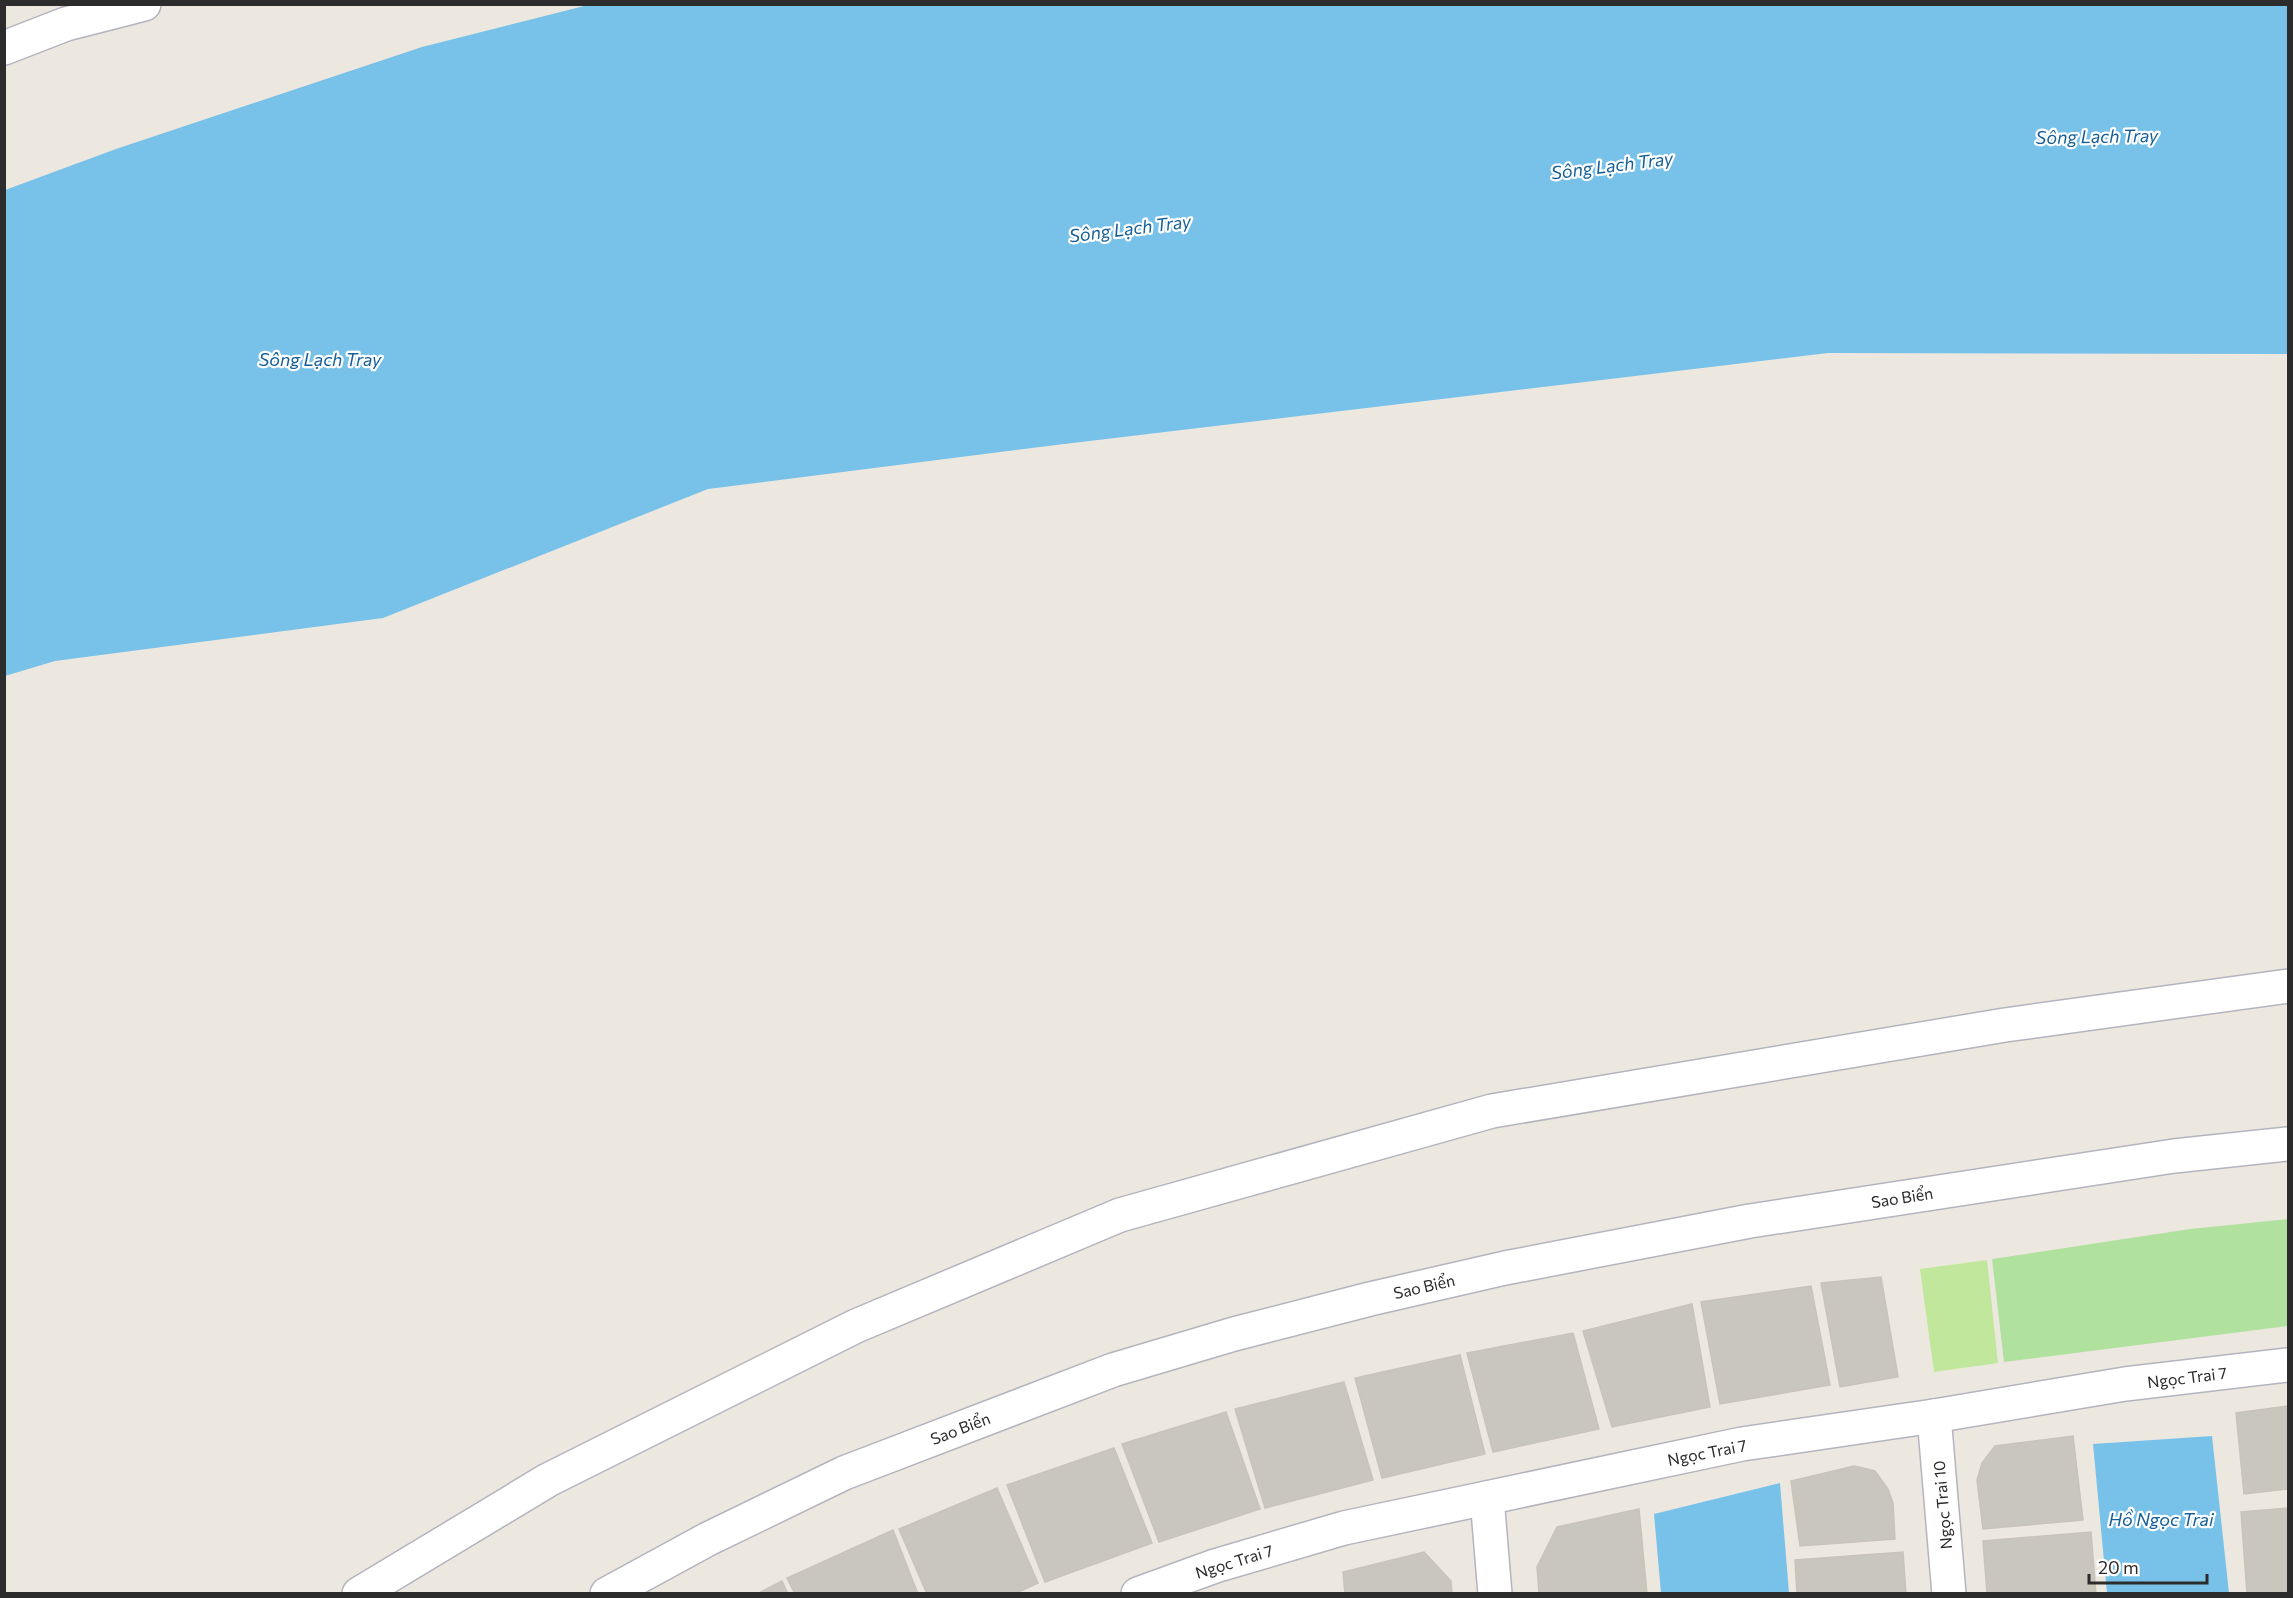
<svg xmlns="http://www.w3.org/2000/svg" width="2293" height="1598" viewBox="0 0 2293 1598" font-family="Commissioner,sans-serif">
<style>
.green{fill:#b0e19f}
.pitch{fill:#c0e79b}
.water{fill:#78c2ea}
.building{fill:#c9c6be;stroke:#c9c4b9;stroke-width:1.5}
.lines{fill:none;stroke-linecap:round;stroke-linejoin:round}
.minor-casing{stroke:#b3b4bf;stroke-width:36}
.minor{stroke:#fff;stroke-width:33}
.labels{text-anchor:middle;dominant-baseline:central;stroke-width:4.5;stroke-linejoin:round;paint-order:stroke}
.street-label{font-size:16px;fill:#2c2c2c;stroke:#fff}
.water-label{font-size:18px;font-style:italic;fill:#145f99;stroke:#fff}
</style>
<rect width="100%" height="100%" fill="#ede8df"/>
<!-- green -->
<polygon class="green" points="2288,1219 2288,1326 2004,1362 1992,1259 2190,1229"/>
<!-- pitch -->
<polygon class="pitch" points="1987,1260 1998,1363 1934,1372 1920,1269"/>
<!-- water -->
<g class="water">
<polygon points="592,4 2288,5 2288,354 1828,353 1056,445 708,489 383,618 55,661 5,676 5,190 116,149 422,47"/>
<polygon points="2212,1436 2229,1593 2107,1593 2093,1444"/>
<polygon points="1780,1483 1789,1593 1661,1593 1654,1514"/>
</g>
<!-- building -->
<g class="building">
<polygon points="1881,1277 1898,1377 1840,1387 1821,1283"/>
<polygon points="1811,1286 1830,1385 1720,1404 1701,1302"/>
<polygon points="1692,1304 1710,1407 1612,1427 1583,1331"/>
<polygon points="1573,1333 1599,1429 1493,1452 1467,1353"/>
<polygon points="1460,1355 1485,1454 1382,1478 1355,1378"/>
<polygon points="1344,1382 1373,1480 1265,1508 1235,1409"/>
<polygon points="2288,1406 2288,1489 2244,1494 2236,1413"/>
<polygon points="1226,1412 1260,1509 1159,1542 1122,1444"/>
<polygon points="2073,1436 2083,1520 1983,1529 1977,1480 1982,1463 1995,1446"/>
<polygon points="1114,1448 1152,1543 1045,1582 1007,1485"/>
<polygon points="1854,1466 1875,1471 1888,1489 1893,1503 1895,1539 1800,1546 1791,1481"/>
<polygon points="997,1488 1038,1583 1014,1594 927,1594 899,1529"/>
<polygon points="2288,1508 2288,1594 2247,1594 2241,1512"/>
<polygon points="1639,1509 1647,1594 1539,1594 1537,1567 1557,1527"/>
<polygon points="893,1530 918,1594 795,1594 787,1578"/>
<polygon points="2091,1532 2096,1594 1987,1594 1983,1541"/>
<polygon points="1424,1552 1451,1581 1452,1594 1345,1594 1343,1572"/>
<polygon points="1903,1552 1906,1594 1797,1594 1795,1560"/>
<polygon points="782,1581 788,1594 757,1594"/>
</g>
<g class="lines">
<defs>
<g id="minor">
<polyline points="4,48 66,24 144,4"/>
<polyline points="1934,1416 1949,1594"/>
<polyline points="1487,1498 1495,1594"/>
<polyline points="359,1594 548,1480 856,1326 1120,1215 1492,1111 2005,1025 2288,986"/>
<polyline points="607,1594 708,1539 844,1473 1113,1370 1234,1334 1370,1299 1505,1268 1750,1221 2174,1156 2288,1144"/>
<polyline points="1138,1594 1215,1566 1344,1528 1742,1444 1934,1416 2125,1384 2288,1365"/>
</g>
</defs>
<!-- minor casing -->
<use href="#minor" class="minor-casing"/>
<!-- minor -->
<use href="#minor" class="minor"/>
</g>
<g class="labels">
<!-- street labels -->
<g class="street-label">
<text transform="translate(1902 1197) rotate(-9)">Sao Biển</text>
<text transform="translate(1424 1286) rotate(-13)">Sao Biển</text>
<text transform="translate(2187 1377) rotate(-7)">Ngọc Trai 7</text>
<text transform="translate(960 1428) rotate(-21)">Sao Biển</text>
<text transform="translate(1707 1452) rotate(-11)">Ngọc Trai 7</text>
<text transform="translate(1942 1505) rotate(-95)">Ngọc Trai 10</text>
<text transform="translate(1234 1561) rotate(-17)">Ngọc Trai 7</text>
</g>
<!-- water labels -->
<g class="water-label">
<text transform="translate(2097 136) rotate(-1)">Sông Lạch Tray</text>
<text transform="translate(1612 165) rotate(-7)">Sông Lạch Tray</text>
<text transform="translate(1130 228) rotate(-7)">Sông Lạch Tray</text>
<text x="320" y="359">Sông Lạch Tray</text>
<text x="2161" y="1519">Hồ Ngọc Trai</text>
</g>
</g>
<!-- border -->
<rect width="2293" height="1598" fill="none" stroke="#2c2c2c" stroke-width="12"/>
<!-- scale -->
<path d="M2089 1574v9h118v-9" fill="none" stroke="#2c2c2c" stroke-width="3"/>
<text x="2098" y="1574" font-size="18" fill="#2c2c2c" stroke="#ffffff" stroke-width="4.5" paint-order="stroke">20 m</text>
</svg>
